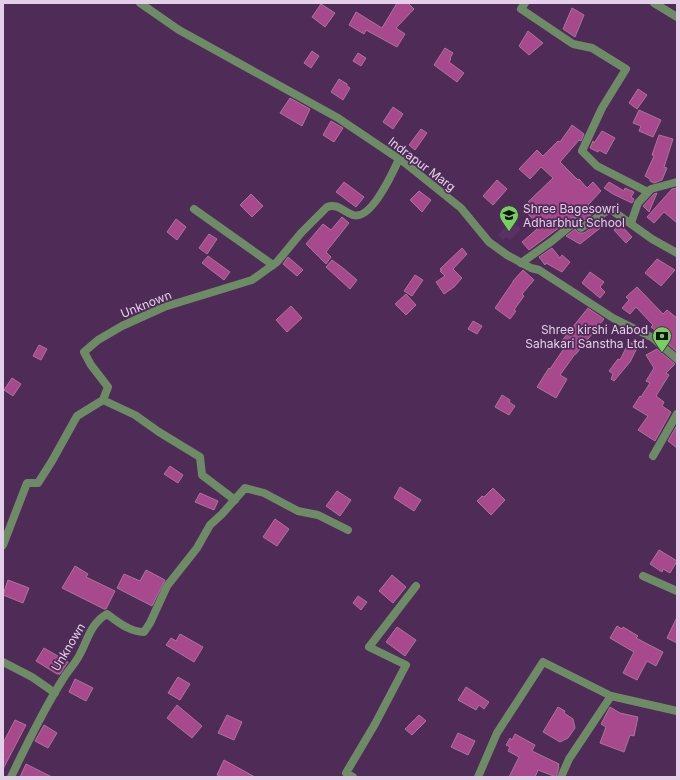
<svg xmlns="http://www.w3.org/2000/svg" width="680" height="780" viewBox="0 0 680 780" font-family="Inter,sans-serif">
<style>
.built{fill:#5a3163}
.building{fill:#a7498c;stroke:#ab7498}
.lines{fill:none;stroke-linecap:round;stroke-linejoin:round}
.minor{stroke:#6d8c66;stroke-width:8}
.tertiary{stroke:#6d8c66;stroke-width:8}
.labels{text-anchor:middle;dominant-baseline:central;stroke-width:3.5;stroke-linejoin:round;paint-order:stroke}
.street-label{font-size:12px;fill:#e4cfe9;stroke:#4f2c57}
.poi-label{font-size:12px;fill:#e4cfe9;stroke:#4f2c57;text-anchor:start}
</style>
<rect width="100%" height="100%" fill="#4f2c57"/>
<!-- built -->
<polygon class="built" points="512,221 521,229 510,240 506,237 503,240 498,235"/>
<!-- building -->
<g class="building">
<polygon points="397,3 408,3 414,9 396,28 405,34 397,47 366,30 364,34 349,25 356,12 382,28"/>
<polygon points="321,4 335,13 325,27 312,17"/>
<polygon points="572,8 584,15 575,37 563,29"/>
<polygon points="528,31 543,43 529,55 519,46"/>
<polygon points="445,48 453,53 450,58 451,59 449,62 464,73 457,82 434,65"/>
<polygon points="312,51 319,56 311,68 304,63"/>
<polygon points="358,53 366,58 361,66 353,61"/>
<polygon points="339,79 347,84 347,86 350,88 343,100 331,92"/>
<polygon points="638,89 647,95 637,109 629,103"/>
<polygon points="290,98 310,109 302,126 280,113"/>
<polygon points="393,107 403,114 393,129 383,122"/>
<polygon points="639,110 661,120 653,137 639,131 641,126 633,123"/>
<polygon points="331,121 343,128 334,142 323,135"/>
<polygon points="572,125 584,134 581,141 579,140 560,162 578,180 579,179 587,188 593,182 601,191 588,205 594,213 582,221 577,217 572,218 529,250 522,242 537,229 536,228 539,226 528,214 534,208 528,202 553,178 541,167 530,179 519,169 537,150 543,156 558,141 560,142"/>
<polygon points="421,129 427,133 415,150 409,145"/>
<polygon points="602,131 615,138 606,154 599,150 598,152 590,148 593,141 594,143"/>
<polygon points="659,135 673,139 664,167 667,168 662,180 654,183 650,181 650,179 645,176 654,156 652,155"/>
<polygon points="497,180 507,189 493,205 483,196"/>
<polygon points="344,182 364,197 356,207 336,192"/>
<polygon points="609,182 624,191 625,188 634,192 631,197 634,199 632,203 613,194 604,188"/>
<polygon points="677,188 677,223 664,212 654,223 647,217 672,189"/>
<polygon points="419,191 431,200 422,212 410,200"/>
<polygon points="657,193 649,212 643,206 654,194"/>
<polygon points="251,194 263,206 252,217 240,205"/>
<polygon points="342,217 349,223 326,252 331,257 326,264 306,244 323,224 331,230"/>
<polygon points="176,219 186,227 177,240 167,232"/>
<polygon points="601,221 604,225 580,244 566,236 575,229 579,233 584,233"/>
<polygon points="620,224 632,237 626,243 614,230"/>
<polygon points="209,234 217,239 207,254 199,248"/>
<polygon points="462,248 467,254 453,269 462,278 454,287 444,294 436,282 445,276 440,271 442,270 440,269"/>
<polygon points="552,248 560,258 562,255 570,262 562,272 546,263 545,265 539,257"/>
<polygon points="208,256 230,272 224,280 202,263"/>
<polygon points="288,257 303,270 297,276 283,264"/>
<polygon points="657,259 675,270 661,286 645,273"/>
<polygon points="332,260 343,268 357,280 350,289 326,267"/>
<polygon points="523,270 534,280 522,294 524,296 514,310 516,311 510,319 495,308 513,282 513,281"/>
<polygon points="590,272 604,282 600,287 605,292 600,298 582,283"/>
<polygon points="415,275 423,280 412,296 404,291"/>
<polygon points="637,287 663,314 667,310 677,318 677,352 666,342 669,341 651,327 653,325 636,307 630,314 622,308 629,300 626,297"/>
<polygon points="406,294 416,305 406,315 395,304"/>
<polygon points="291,306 302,318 287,332 276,320"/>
<polygon points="588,308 604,319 576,354 575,354 560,375 567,379 556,398 537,387 549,368 550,369 565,347 560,343"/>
<polygon points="473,321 482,326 477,334 468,329"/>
<polygon points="629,342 638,346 630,362 614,381 611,379 613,374 609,371 618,359 620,360"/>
<polygon points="39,345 47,349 41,360 33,356"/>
<polygon points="657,349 675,364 666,373 669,375 656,396 664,402 662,406 671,412 655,441 638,430 648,416 633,407 640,396 641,397 650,383 646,381 654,368 646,355"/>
<polygon points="12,378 21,384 13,396 4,390"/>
<polygon points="502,395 510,400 509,402 515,406 509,415 495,407"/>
<polygon points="677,425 677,448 668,441"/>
<polygon points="170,466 183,475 178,483 164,474"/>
<polygon points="400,487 421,500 414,511 394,498"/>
<polygon points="493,488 505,500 491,515 477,501 482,496 484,497"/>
<polygon points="337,491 351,500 340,516 326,506"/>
<polygon points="200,493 218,501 214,510 195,502"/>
<polygon points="275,519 289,529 277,546 263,537"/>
<polygon points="659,550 677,561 670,573 663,569 662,572 650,564"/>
<polygon points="75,566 88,574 86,577 115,591 106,609 104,609 62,588"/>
<polygon points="146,570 165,580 152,606 117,588 124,574 140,581"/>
<polygon points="392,575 406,587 393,603 379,591"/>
<polygon points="8,580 29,588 23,603 3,595"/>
<polygon points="358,596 367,602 361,610 353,603"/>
<polygon points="677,617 677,643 667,638"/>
<polygon points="617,626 622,629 623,627 638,636 636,638 663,652 656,666 647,661 637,680 623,673 634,652 610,638"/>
<polygon points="397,627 416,640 405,656 386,642"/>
<polygon points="180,634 203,647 194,662 166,645 171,638 176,641"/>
<polygon points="44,648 68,662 60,674 57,674 36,661"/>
<polygon points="178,677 190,684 180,700 168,693"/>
<polygon points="75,679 93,688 86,701 69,692"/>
<polygon points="466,687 489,702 484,709 479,705 476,710 458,700"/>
<polygon points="177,705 202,726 192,738 167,718"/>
<polygon points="558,707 565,711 564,713 573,719 575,728 568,738 560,742 543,732"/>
<polygon points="610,707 620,713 638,717 634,736 630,735 624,752 600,743 606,727 601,724"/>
<polygon points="227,715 242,722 234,740 218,733"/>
<polygon points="419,715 426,721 412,735 405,729"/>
<polygon points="15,720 26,725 3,769 3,743"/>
<polygon points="44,725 57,733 48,748 35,741"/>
<polygon points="458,733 475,741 468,755 451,747"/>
<polygon points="515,734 535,745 532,751 559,764 558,767 559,767 556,777 538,770 535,777 509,777 519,757 508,751 510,747 506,745 510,738 512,740"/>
<polygon points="224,760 255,777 222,777 217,775"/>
<polygon points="26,764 52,777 20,777"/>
</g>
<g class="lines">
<!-- minor -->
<g class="minor">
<polyline points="525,3 521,9 573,44 592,48 626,69 602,108 582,151 597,166 648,192"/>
<polyline points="654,3 677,17"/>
<polyline points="194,209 273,265"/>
<polyline points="631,223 638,203 651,189 677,182"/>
<polyline points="521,263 552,241 575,222 581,228 610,209 652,239 677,253"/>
<polyline points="103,400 135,415 159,432 200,457 202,475 235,500"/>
<polyline points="653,456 677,414"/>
<path d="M3,545L27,483H38L52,461L77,416L103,400L108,387L91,365L84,352L98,340L122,326L164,307L252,280L277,262L301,233L327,207C338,203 344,212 353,215C371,221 393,172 399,159"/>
<polyline points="643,576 677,591"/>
<polyline points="3,662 32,677 55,693"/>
<path d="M11,777C27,744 43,710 63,679C68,670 76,663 80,654C88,639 91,623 107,614C118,622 130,632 144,632L150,623L167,586L197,548L210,525L222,514L245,488L264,493L298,511L318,515L348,530"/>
<polyline points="353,777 346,773 375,724 406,665 369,647 416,586"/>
<polyline points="478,777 497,733 543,662 611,696"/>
<polyline points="561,777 569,759 611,696 677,711"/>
</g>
<!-- tertiary -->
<polyline class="tertiary" points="140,3 179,30 338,118 405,163 461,208 489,242 507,255 531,268 539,270 613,318 653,338 677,359"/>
</g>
<!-- icons -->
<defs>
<symbol id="school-pin" viewBox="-11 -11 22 30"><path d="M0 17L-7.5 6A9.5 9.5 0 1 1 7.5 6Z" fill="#73d25d" stroke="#4f2c57"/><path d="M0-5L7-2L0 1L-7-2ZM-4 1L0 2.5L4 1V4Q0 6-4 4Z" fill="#111"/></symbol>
<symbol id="bank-pin" viewBox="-11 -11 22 30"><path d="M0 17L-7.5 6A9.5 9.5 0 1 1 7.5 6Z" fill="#73d25d" stroke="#4f2c57"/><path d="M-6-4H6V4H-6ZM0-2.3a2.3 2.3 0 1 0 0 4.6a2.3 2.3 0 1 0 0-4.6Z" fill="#111"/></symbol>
</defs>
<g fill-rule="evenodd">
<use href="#school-pin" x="498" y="204" width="22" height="30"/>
<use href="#bank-pin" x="651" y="325" width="22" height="30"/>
</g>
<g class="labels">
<!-- street labels -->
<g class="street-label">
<text transform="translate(422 164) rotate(37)">Indrapur Marg</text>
<text transform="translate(146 304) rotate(-22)">Unknown</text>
<text transform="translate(68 647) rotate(-59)">Unknown</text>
</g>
<!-- poi labels -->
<g class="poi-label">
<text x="523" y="208">Shree Bagesowri<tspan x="523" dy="14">Adharbhut School</tspan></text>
<text x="648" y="329" text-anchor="end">Shree kirshi Aabod<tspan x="648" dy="14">Sahakari Sanstha Ltd.</tspan></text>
</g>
</g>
<!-- border -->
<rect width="680" height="780" fill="none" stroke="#e4cfe9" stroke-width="8"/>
</svg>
